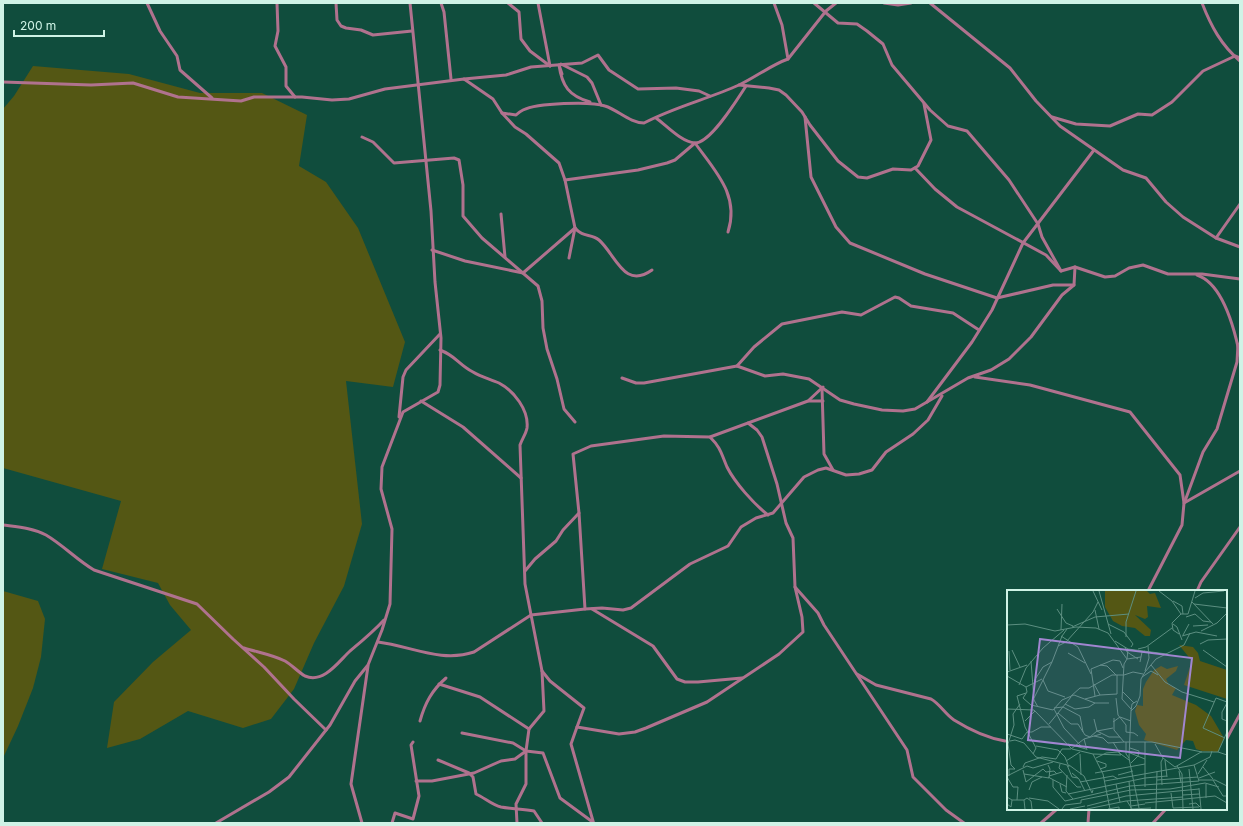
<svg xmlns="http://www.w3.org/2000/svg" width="1243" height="826" viewBox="0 0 1243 826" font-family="Inter,sans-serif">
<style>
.green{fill:#545714}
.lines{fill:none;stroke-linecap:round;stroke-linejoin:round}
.minor{stroke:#b0728e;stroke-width:3}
.inset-road{fill:none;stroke:#5c8f81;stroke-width:1}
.view{fill:#a186d1;fill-opacity:0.15;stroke:#a186d1;stroke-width:2}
.inset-edge{fill:none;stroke:#cff3e6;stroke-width:2}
</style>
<rect width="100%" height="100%" fill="#104d3d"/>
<!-- green -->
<g class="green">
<polygon points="33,66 129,74 200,93 262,93 307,115 299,166 326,182 358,228 405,342 393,387 346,381 362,524 344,586 314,643 294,689 271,719 243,728 188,711 140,739 107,748 114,702 153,662 191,630 170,605 158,583 102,569 121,501 3,468 3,109 14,96"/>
<polygon points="3,591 38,601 45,619 41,657 33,688 18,726 3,758"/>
</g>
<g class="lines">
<!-- minor -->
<g class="minor">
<polyline points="147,3 160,31 177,56 180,70 212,98"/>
<polyline points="277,3 278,31 275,46 286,67 286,86 295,97"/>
<polyline points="336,3 337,20 341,26 346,28 361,30 373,35 412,31"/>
<polyline points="441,3 444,12 451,79"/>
<polyline points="508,3 519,12 521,39 530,51 550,66"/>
<polyline points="538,3 550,66"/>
<polyline points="814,3 838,23 857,24 867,31 883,44 892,65 930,110 948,126 967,131 1009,180 1038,224 1042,237 1061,271"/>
<polyline points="884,3 898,5 911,3"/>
<polyline points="930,3 1010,68 1036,101 1060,126 1123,170 1146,178 1166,202 1183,217 1216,238 1240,247"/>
<path d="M1202,3C1211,26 1221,45 1240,61"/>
<polyline points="788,59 826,11 836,3"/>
<polyline points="561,64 587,77 592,83 601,105"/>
<path d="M562,74L559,65C562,86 569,96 590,102"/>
<polyline points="464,79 506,75 531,67 582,63 598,55 609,70 638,89 676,88 699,91 710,96"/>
<polyline points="3,82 91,85 133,83 178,97 241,101 254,97 302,97 332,100 349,99 385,89 464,79 493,99 502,113 515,127 526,134 559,163 565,180 575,228 569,258"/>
<polyline points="739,85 769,88 779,90 786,95 802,112 810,125 838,161 858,177 867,178 893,169 911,170 918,166 931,140 924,104"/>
<path d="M502,113L516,115C518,113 521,111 523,110C537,103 591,101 605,106C618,110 630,123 644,123C674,107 708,99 739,85C756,77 771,65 788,59L782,25L774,3"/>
<polyline points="805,117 811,177 836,227 850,243 925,274 997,298 1053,285 1074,285"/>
<polyline points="1052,117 1076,124 1110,126 1138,114 1152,115 1172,102 1203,71 1235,56 1240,58"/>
<path d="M656,118C666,125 681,142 695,143C711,143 738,98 746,86"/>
<polyline points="362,137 373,142 394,163 454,158 459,160 463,185 463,216 482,238 538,286 542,301 543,328 547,349 557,379 564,409 575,422"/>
<polyline points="915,168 935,189 957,207 1046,255 1061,271 1075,267"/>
<path d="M565,180L638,170L667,163L675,160L695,143C715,171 740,195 728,232"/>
<polyline points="501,214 505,257"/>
<path d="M575,228C583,238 591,233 599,240C616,255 624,290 652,270"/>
<polyline points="1216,238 1240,204"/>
<polyline points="432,250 465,261 523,273 575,228"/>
<path d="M1197,275C1224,284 1235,331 1240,356"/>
<path d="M440,350C456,356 458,364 473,372C481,377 490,379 499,383C514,391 529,410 527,428C526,434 522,439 520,445L525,584L542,671L544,711L529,729L526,751L543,753L560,798L594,823"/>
<polyline points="737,366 754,347 782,324 842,312 861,315 895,297 899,298 911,306 953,313 979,330"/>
<polyline points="975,377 1030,385 1130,412 1180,475 1184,503 1182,525 1148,591"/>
<polyline points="622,378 636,383 644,383 737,366 765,376 783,374 809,379 840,400 854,404 882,410 903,411 915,409 968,378 991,370 1009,359 1031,337 1062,295 1074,285 1075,267 1105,277 1115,276 1129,268 1143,265 1168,274 1202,274 1240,279"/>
<polyline points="822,389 824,454 833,470"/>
<polyline points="421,401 463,427 521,478"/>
<polyline points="809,401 823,401"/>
<polyline points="927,402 972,342 992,310 1023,243 1094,150"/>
<polyline points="399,417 403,377 406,370 440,334"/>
<path d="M710,437C721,448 721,453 727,467C735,483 754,504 768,515"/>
<polyline points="1185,501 1203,452 1217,429 1237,362 1238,344"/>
<polyline points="1184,503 1240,471"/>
<path d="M3,525C18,527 33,528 46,535C63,545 77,560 94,570L197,604L233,639L264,667L294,699L326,730"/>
<polyline points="525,571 535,559 556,541 563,530 579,513"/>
<polyline points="795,587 818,613 824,625 907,750 913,777 946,810 964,823"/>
<polyline points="1197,591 1201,582 1240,527"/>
<polyline points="585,609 579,513 573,454 591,446 664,436 710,437 808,401 823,387"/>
<polyline points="592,609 653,646 677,679 685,682 698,682 742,678"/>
<path d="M378,642C411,646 441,663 474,652L531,615L585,609L602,608L623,610L631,608L690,564L728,546L741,527L756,518L773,513L804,477L818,470L826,468L846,475L859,474L872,470L886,452L913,434L928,420L942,396"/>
<path d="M244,648C257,652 273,655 285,661C292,665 298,672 305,676C324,684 339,661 350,651C362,641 373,632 384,620"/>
<polyline points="542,671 550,681 584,708 577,727 619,734 635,732 646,728 707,702 779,654 803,632 802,617 795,587 793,538 786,523 777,484 762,437 757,430 748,423"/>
<path d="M857,674L876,685L931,699C940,704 945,714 954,720C970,730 987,738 1005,741"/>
<polyline points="439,684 480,697 529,729"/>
<path d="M420,721C425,703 432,690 446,678"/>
<polyline points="577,727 571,744 593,821"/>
<polyline points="462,733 513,743 526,751"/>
<polyline points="1226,740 1240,714"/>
<path d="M438,760L469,773L473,777L476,794C485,798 492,805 501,807C512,809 523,809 534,811L542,823"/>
<polyline points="416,781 432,781 474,773 501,761 515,759 526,751 526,784 516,804 517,823"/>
<polyline points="216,823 269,792 289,777 330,725 355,681 368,665 382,630 390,604 392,529 381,489 382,467 403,412 438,392 440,385 441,338 435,282 431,211 410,3"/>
<polyline points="362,823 351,784 368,666"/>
<polyline points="392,823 395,813 413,819 419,796 411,745 413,742"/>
<polyline points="1041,823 1057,809"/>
<polyline points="1088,823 1089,809"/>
<polyline points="1153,823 1166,809"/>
</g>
</g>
<!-- overview -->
<g transform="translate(1007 590)">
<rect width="220" height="220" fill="#104d3d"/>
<path d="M98,1H140L143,4L148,3L154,18L140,16L141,27L138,29L128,25L144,40L143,46H138L128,38L115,36L106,31L98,17ZM172,55L186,57L191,63L193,71L220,80V109L177,95L185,71ZM154,76L160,79L171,76L169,81L159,89L162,95L169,98L165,105L189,115L204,126L217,148L211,162L195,161L189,159L186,151L179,150L170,160L137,150L139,144L132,135L128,121L130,115L136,116V99L139,92L147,80Z" fill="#545714"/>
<path class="inset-road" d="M86,1L95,20M92,1L104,44M152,1L165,11L174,24H181L188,1M188,8L196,3L217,1M166,11L175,16L176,24M185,12L206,34M187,14L220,18M50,19L59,33L66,36M88,20L92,39M179,27L188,24L196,31L204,32M101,34L117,42L126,54L124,57M166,34L170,37L175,50M0,35L18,34L48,41L69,37L89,38L101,43L120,69L117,74L115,109L124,119M186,36L201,35M65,37L88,27L122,24M54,40L55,14M194,41L210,33L220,23M172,44L166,40L165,33L174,24M176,45L182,34M54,46L71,57L84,84M175,46L189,42L210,46M119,47V32L129,1M108,51L121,59L160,64M193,54L201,50L220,49M51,56L59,52L86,22L91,12M118,57L120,62L131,69M121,59L120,69L134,67M131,59L139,57L165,38M5,60L13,77M196,60L220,77M2,61L3,80M61,63L78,73M24,71L27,110L31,117M133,72L135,62L138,61M93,75L100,76L109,85M144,75L158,92L175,102L207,112M138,81L142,68L141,56M0,82L20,75M0,86L19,97M135,87L144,81L151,85M35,89L19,97L20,102L16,108L24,115L46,120L55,110L67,105L88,113H102M36,90L41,101L58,107M27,91L36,77L45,72M87,94L93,105M12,95L19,78L36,58L57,40M116,102L127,113M19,103L10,106L18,137L29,158L26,164M64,106L73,98H82L105,85H117L126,82L136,84M88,106L84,79L106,70L113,71L116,78M27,108L45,72L55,46L60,39M109,108L111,125L119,135V142L127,143L131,146M78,109L93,105L110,104V85M130,111L125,114L124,121L122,168L132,218M220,113L215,122V129L220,131M58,114L68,119L82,117L88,113M47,118L56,117L73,126L76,142M0,119L27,120L65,159L86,164L96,184L103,219M47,119L57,138L74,156M124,121L129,116L133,106L134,89L138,82L149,69L177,55L183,43M51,123L64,134M107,128V140L117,152H145L195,162M87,129L90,141L106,138M18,131L28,121M106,132L113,127L124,131M42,134L64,107M64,134H71L78,145L83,147M220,142L211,162L220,165M0,144L15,149L20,142H25L34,137H44M87,146L96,148L101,153L117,152M83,147L90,141L102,147H113M218,148L196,138L209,108L220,112M3,151L8,150L17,153L29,167L60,175L65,187L71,188M119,152V164L122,168M61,154L79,159M148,154L156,168L168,177L194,162H211M29,156L51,160L58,167L62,177M123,158L132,161L131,166L124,173M80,160L77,149L94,144M123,163L138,169M73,164L74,185M86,164L114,165L106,152M89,168L99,163L111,162L122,170M158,170L160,187M59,171L73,162M90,171L99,174V177L93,179M53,174L52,178L70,197H74M62,175L77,186L85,203L86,200M187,175L192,191M170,176L175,184L176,219M16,177L18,173L35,167L49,169L55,159H64L77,149M196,177L206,189M8,179L4,175L1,154L7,135L6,124L13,114M182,179L186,219M16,180L19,192L36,179L39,182L47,181L50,184M172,181L174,193M65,183L72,189L78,201M88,183L138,174M17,184L42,188L43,179L41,175M191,184L200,170M60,185L59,201L66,209M111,185L126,181M0,186L20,176L26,178L46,172M2,186V179H8M42,186L55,182M0,187L6,197H11L10,210M41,187L60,197M192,188L208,182M46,190V197L58,211L123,196L192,191M150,190L191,187M192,190H208L220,196M206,190L216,206H220M98,191L187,175L203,167L205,161M122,191L124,219M73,192L106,186L111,189M53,194L55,202L59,203M109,194L113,212M155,195L154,172L156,168M138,197V152M192,198L194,219M22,200L25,192L35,187M164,203L166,218M61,204L138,188L160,186M176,205L192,204M0,207L5,210H17M22,208L41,211L52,219M199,208V194M120,211L125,219L144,218M138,213L208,206L220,213M0,214L4,217L5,210M182,214L189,213L193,217M80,216L119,206L192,199M124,216L138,214M166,218L192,217M18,219L17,210L20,208L24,211L25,219M55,219L58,215L74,213V210L124,200L163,199L198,193L212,197M63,219L78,216M80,219L119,211L176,207M101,219L112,217V219M149,219L150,181"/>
<path class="view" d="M33,49L185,68L173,168L21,150Z"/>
<rect width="220" height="220" class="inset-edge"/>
</g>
<!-- border -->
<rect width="1243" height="826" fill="none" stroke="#cff3e6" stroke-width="8"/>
<!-- scale -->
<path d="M14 30v6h90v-6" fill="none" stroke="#cff3e6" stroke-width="2"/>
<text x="20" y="30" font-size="12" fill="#cff3e6" stroke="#104d3d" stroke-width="3" paint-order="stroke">200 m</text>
</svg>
